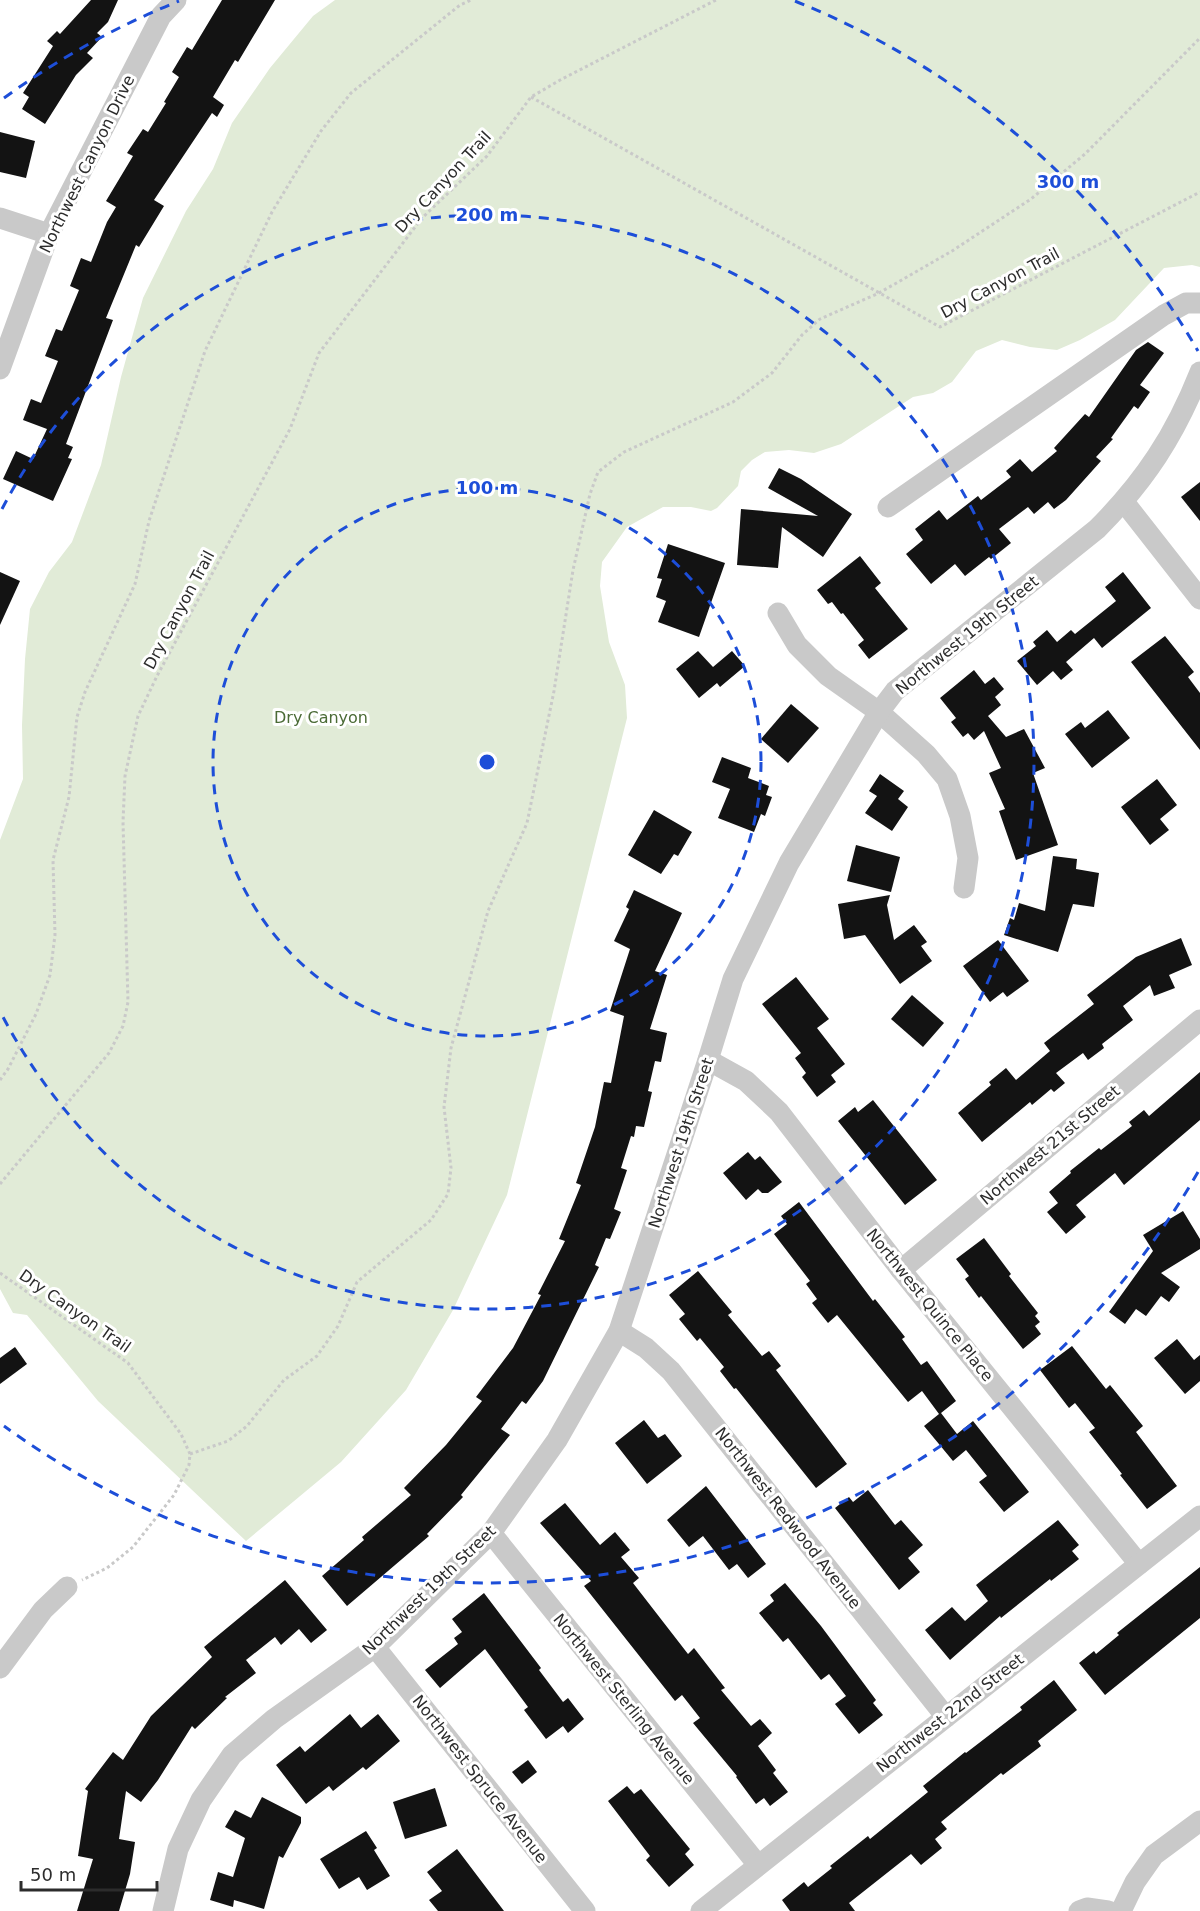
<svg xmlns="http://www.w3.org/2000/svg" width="1200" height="1911" viewBox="0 0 1200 1911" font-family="'DejaVu Sans',sans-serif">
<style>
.green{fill:#e1ebd7}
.building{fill:#131313}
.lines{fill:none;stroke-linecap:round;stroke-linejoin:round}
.path{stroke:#c9c9c9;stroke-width:3;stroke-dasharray:3 3;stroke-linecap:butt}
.minor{stroke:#c9c9c9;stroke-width:21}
.ring{fill:none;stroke:#1d4ed8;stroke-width:3;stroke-dasharray:10 8}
.labels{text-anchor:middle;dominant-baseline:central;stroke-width:6;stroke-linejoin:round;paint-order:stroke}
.street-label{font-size:16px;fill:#2c2c2c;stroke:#fff}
.park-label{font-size:16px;fill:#4b6b36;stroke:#fff}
.centre{fill:#1d4ed8;stroke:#fff;stroke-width:3}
.ring-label{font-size:18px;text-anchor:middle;font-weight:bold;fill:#1d4ed8;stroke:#fff;stroke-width:6;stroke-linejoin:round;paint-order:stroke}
</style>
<rect width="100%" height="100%" fill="#fff"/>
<!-- green -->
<polygon class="green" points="335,0 1200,0 1200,267 1192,265 1164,268 1115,320 1080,340 1057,350 1030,347 1002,340 976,351 952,382 933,393 913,397 841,444 814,453 789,450 765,452 752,460 741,471 738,486 717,508 711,511 691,507 663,507 627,527 602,562 600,586 609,642 625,685 627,718 507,1195 453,1310 406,1390 341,1462 246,1541 98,1401 27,1315 13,1313 0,1289 0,840 23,779 22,725 25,659 30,609 49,572 72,542 101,465 121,377 143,298 186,211 213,169 232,123 270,68 313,16"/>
<!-- building -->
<g class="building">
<polygon points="91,0 118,0 108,22 97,33 102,37 87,53 93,58 76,75 45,124 22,109 29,97 23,93 53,46 47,41 57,31 60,34"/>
<polygon points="222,0 275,0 238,62 235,60 213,97 224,105 217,117 212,113 154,200 164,206 139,247 136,245 106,318 113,320 66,444 73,447 68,458 72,459 53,501 3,479 16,451 33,459 47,429 23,420 31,399 41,403 58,361 45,356 56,329 62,331 79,290 70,286 81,258 91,262 107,222 116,207 106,201 133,156 127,153 143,129 148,132 166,103 164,102 179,77 172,72 187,47 192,50"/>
<polygon points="0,132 35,141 26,178 0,172"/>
<polygon points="1148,342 1164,353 1140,385 1150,392 1138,409 1134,406 1111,438 1113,439 1096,457 1101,461 1066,500 1054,509 1048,502 1034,514 1028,507 999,529 1011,543 991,559 989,557 965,576 955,564 931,584 906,554 923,540 915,529 939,510 947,520 978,496 981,500 1011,477 1006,471 1020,459 1032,472 1057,451 1054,448 1085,414 1089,417 1136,350"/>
<polygon points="779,468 801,479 852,514 823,557 782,527 778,568 737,565 741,509 818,516 768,488"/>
<polygon points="1200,482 1200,521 1181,497"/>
<polygon points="668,544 725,563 699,637 658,622 666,601 656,597 662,579 657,578"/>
<polygon points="860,556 881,583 875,588 908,629 869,659 858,645 864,640 843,613 841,614 832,602 828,604 817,590"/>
<polygon points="0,572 20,581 0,625"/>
<polygon points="1123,572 1151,608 1102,648 1094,638 1066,662 1073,670 1061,680 1053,671 1037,685 1017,661 1036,646 1033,642 1047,630 1057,642 1071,630 1075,634 1116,601 1105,587"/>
<polygon points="1165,636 1194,672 1188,677 1200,693 1200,750 1131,662"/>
<polygon points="698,651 713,667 732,651 745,666 720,687 717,683 699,698 676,669"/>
<polygon points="974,670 985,684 994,677 1004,689 995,697 1001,705 988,716 1006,737 1024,729 1045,768 1033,773 1058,845 1016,860 999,811 1005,809 989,773 1001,768 984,731 974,740 968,733 963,737 951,722 956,718 940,698"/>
<polygon points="791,704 819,728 788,763 761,739"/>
<polygon points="1108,710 1130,738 1092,768 1065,734 1081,722 1085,728"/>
<polygon points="722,757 751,768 748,778 769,786 766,795 772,797 765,816 761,814 754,832 718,818 730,789 712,782"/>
<polygon points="880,774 904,791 898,799 908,807 892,831 865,813 877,796 869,791"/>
<polygon points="1157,779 1177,805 1160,819 1169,830 1150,845 1121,807"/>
<polygon points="654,810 692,832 678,856 674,854 661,874 628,855"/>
<polygon points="856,845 900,857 891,892 847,881"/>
<polygon points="1053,856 1077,859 1076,869 1099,873 1094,907 1073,904 1058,952 1004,935 1010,918 1014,920 1019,903 1045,911"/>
<polygon points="634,890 682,913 655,971 667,975 650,1029 667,1033 661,1062 655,1061 648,1091 652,1092 644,1127 636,1126 634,1137 631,1136 621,1168 627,1170 614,1209 621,1212 610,1239 606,1238 595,1265 599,1267 543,1381 526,1404 522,1401 501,1429 510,1435 461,1495 463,1497 427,1534 429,1536 347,1606 322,1576 364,1540 362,1537 411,1495 404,1488 446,1445 482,1401 476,1397 513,1348 541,1295 538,1294 565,1241 559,1239 581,1185 576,1183 595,1127 604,1082 611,1083 624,1016 610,1011 630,949 614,941 629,909 626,907"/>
<polygon points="890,895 887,905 894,940 914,925 927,942 921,946 932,961 900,984 865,935 844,939 838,904"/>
<polygon points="1181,938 1192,965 1169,975 1175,988 1154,996 1150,985 1123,1006 1133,1020 1102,1044 1104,1048 1088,1060 1083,1053 1056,1073 1065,1083 1054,1092 1051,1089 1032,1105 1030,1102 982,1142 958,1113 991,1085 989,1082 1006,1068 1016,1080 1050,1051 1044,1043 1094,1004 1087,995 1136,957"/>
<polygon points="998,940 1029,981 1007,997 1003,992 990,1002 963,966"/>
<polygon points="796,977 829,1019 817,1028 845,1064 831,1075 836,1082 817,1097 802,1077 806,1073 795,1058 801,1053 762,1004"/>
<polygon points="912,995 944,1023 923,1047 891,1019"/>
<polygon points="1200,1072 1200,1120 1124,1185 1115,1173 1076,1205 1086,1217 1066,1234 1047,1212 1058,1203 1049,1192 1071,1173 1070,1171 1099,1148 1101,1150 1132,1126 1129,1122 1144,1110 1149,1116"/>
<polygon points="873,1100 937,1180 905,1205 838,1121 855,1107 858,1112"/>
<polygon points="748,1152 755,1160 760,1156 782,1182 768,1193 762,1193 758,1189 746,1200 723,1173"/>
<polygon points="799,1202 873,1301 875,1299 905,1337 902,1339 921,1365 927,1361 956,1401 941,1413 957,1434 973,1421 1029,1492 1004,1512 979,1482 987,1476 966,1450 953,1461 924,1426 939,1414 922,1391 908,1402 837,1315 828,1323 812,1303 817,1299 806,1284 810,1281 774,1234 787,1224 781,1216"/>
<polygon points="1183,1211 1200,1239 1200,1249 1161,1273 1180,1287 1169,1302 1161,1296 1146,1316 1136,1309 1125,1324 1109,1312 1153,1251 1143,1235"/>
<polygon points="984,1238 1011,1274 1009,1276 1038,1313 1035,1316 1040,1322 1035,1326 1041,1334 1023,1349 981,1296 979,1298 965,1279 969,1276 956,1259"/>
<polygon points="698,1271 732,1312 728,1315 762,1356 769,1351 781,1366 776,1370 847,1464 816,1488 736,1388 734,1389 720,1371 724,1367 700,1338 697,1341 679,1319 685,1314 669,1295"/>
<polygon points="1177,1339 1194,1360 1200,1355 1200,1381 1185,1394 1154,1358"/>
<polygon points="1072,1346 1106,1389 1110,1385 1143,1426 1136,1432 1177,1486 1147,1509 1120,1475 1122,1474 1089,1432 1095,1428 1075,1403 1069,1408 1040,1370"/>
<polygon points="15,1347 27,1364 0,1384 0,1358"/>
<polygon points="644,1420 658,1438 665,1434 682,1456 647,1484 615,1443"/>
<polygon points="706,1486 766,1564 748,1578 737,1564 729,1570 703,1536 689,1547 667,1520"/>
<polygon points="868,1490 895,1525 901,1520 923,1545 908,1558 920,1572 899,1590 835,1508 849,1497 853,1502"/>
<polygon points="565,1503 600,1545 615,1532 630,1550 621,1557 639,1578 633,1583 688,1654 694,1648 725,1688 721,1690 751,1726 760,1719 772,1733 758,1746 776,1770 773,1773 788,1792 770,1806 764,1798 756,1804 736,1777 737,1776 693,1723 700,1718 682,1695 675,1701 584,1586 591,1581 540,1523"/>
<polygon points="1058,1520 1079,1545 1072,1551 1079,1559 1051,1581 1050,1579 1001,1618 1000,1616 950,1660 925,1630 952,1607 965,1621 988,1601 976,1585"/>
<polygon points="1200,1567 1200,1618 1105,1695 1079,1663 1094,1651 1096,1654 1119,1635 1117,1633"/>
<polygon points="285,1580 327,1630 311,1643 299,1629 281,1645 275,1637 246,1660 256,1673 225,1697 227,1698 195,1729 192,1726 158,1780 141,1802 126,1791 119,1839 135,1842 130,1874 119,1911 77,1911 93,1859 78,1856 88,1791 85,1789 113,1752 123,1760 151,1716 212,1657 204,1647"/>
<polygon points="785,1583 821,1626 876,1700 873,1703 883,1715 859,1734 835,1704 846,1696 829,1674 821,1680 788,1638 783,1642 759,1613 774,1601 770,1595"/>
<polygon points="484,1593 541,1668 539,1670 563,1702 568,1698 584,1719 568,1733 563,1726 546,1739 524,1710 528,1707 485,1649 440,1688 425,1670 458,1644 454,1638 462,1632 452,1619"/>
<polygon points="1054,1680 1077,1710 1038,1741 1041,1746 1003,1775 1001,1773 941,1822 947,1829 935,1839 942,1848 921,1865 911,1854 849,1903 855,1911 790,1911 782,1900 804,1882 808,1887 832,1868 830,1866 868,1836 870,1839 928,1792 923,1786 965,1752 966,1753 1022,1710 1020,1707"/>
<polygon points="350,1714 361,1728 378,1714 400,1741 366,1770 363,1767 333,1791 329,1786 306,1804 276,1765 300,1746 305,1752"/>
<polygon points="528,1760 537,1772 522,1784 512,1772"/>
<polygon points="627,1786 634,1794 641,1789 690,1849 685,1854 694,1865 669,1887 646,1860 650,1856 608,1801"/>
<polygon points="435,1788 447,1826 405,1839 393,1802"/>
<polygon points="262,1797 301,1817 301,1823 283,1858 279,1856 264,1909 234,1900 233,1907 210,1900 218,1872 233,1877 245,1838 225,1827 235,1810 251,1818"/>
<polygon points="366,1831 377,1848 374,1850 390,1876 367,1890 359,1877 339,1889 320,1859"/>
<polygon points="457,1849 485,1886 504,1911 438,1911 429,1900 442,1891 427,1872"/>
</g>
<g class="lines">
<!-- path -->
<g class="path">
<polyline points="531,97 940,327 1200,192"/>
<polyline points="0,1080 8,1069 36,1014 50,975 55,935 53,860 69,797 77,717 85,692 135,584 149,521 205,351 272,212 321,131 351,93 460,5 471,0"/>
<polyline points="0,1184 109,1053 123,1026 128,1002 123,822 125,776 138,716 157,676 290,429 319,353 422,218 487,156 531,97 562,79 716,0"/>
<polyline points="0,1273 128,1363 181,1434 190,1454 189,1465 174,1495 133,1547 107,1568 82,1580"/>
<polyline points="190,1454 228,1441 247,1426 284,1380 317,1356 338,1326 357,1282 431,1220 448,1194 451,1168 444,1107 451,1048 488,911 527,823 554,691 573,570 590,494 598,472 624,452 733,402 772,373 802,335 820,319 879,293 952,251 1031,199 1085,154 1200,38"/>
</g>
<!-- minor -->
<g class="minor">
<polyline points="0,218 49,234"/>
<polyline points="0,369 49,234 161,16 176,0"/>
<polyline points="1124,502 1200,599"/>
<polyline points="888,507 1164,315 1186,303 1200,303"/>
<polyline points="778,613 797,645 828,676 879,712 926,754 947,779 960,816 968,858 964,888"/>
<polyline points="708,1060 746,1081 779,1112 901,1270 1139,1564"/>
<polyline points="901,1270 1200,1020"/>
<polyline points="619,1331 646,1348 671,1371 946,1717"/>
<polyline points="491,1533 758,1865"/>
<polyline points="375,1647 585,1911"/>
<polyline points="0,1668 43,1610 67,1587"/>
<path d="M163,1911L178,1849L201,1800L232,1755L274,1719L375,1647L491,1533L557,1440L619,1331L708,1060L733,979L789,863L879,712L895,691L1097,529C1145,481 1175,435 1200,372"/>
<polyline points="701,1911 1200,1516"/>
<polyline points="1079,1911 1087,1908 1108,1911"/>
<polyline points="1121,1911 1135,1882 1154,1855 1200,1821"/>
</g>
</g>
<!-- distance rings -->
<g class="ring">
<circle cx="487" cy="762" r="274"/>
<path d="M2 509A547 547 0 1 1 2 1015"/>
<path d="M1198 1172A821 821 0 0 1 4 1426M4 98A821 821 0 0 1 179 1M795 1A821 821 0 0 1 1198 351"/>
</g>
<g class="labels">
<!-- street labels -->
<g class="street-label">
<text transform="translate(87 164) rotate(-64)">Northwest Canyon Drive</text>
<text transform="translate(443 182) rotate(-47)">Dry Canyon Trail</text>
<text transform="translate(1000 283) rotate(-28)">Dry Canyon Trail</text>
<text transform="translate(179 610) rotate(-62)">Dry Canyon Trail</text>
<text transform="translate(967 635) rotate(-39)">Northwest 19th Street</text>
<text transform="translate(681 1143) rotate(-72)">Northwest 19th Street</text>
<text transform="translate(1050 1145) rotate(-40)">Northwest 21st Street</text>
<text transform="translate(930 1305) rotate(51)">Northwest Quince Place</text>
<text transform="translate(75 1311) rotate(35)">Dry Canyon Trail</text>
<text transform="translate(788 1518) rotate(52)">Northwest Redwood Avenue</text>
<text transform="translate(429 1590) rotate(-44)">Northwest 19th Street</text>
<text transform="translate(624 1699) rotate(51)">Northwest Sterling Avenue</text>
<text transform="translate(950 1713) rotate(-38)">Northwest 22nd Street</text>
<text transform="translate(480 1779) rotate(52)">Northwest Spruce Avenue</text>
</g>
<!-- park labels -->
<g class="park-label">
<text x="321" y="717">Dry Canyon</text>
</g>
</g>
<circle cx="487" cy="762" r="9" class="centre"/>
<g class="ring-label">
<text x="1068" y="188">300 m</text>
<text x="487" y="221">200 m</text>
<text x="487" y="494">100 m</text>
</g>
<!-- scale -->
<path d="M21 1881v9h136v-9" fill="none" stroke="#2c2c2c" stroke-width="3"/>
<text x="30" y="1881" font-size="18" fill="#2c2c2c" stroke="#ffffff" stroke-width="4.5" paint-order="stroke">50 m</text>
</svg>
